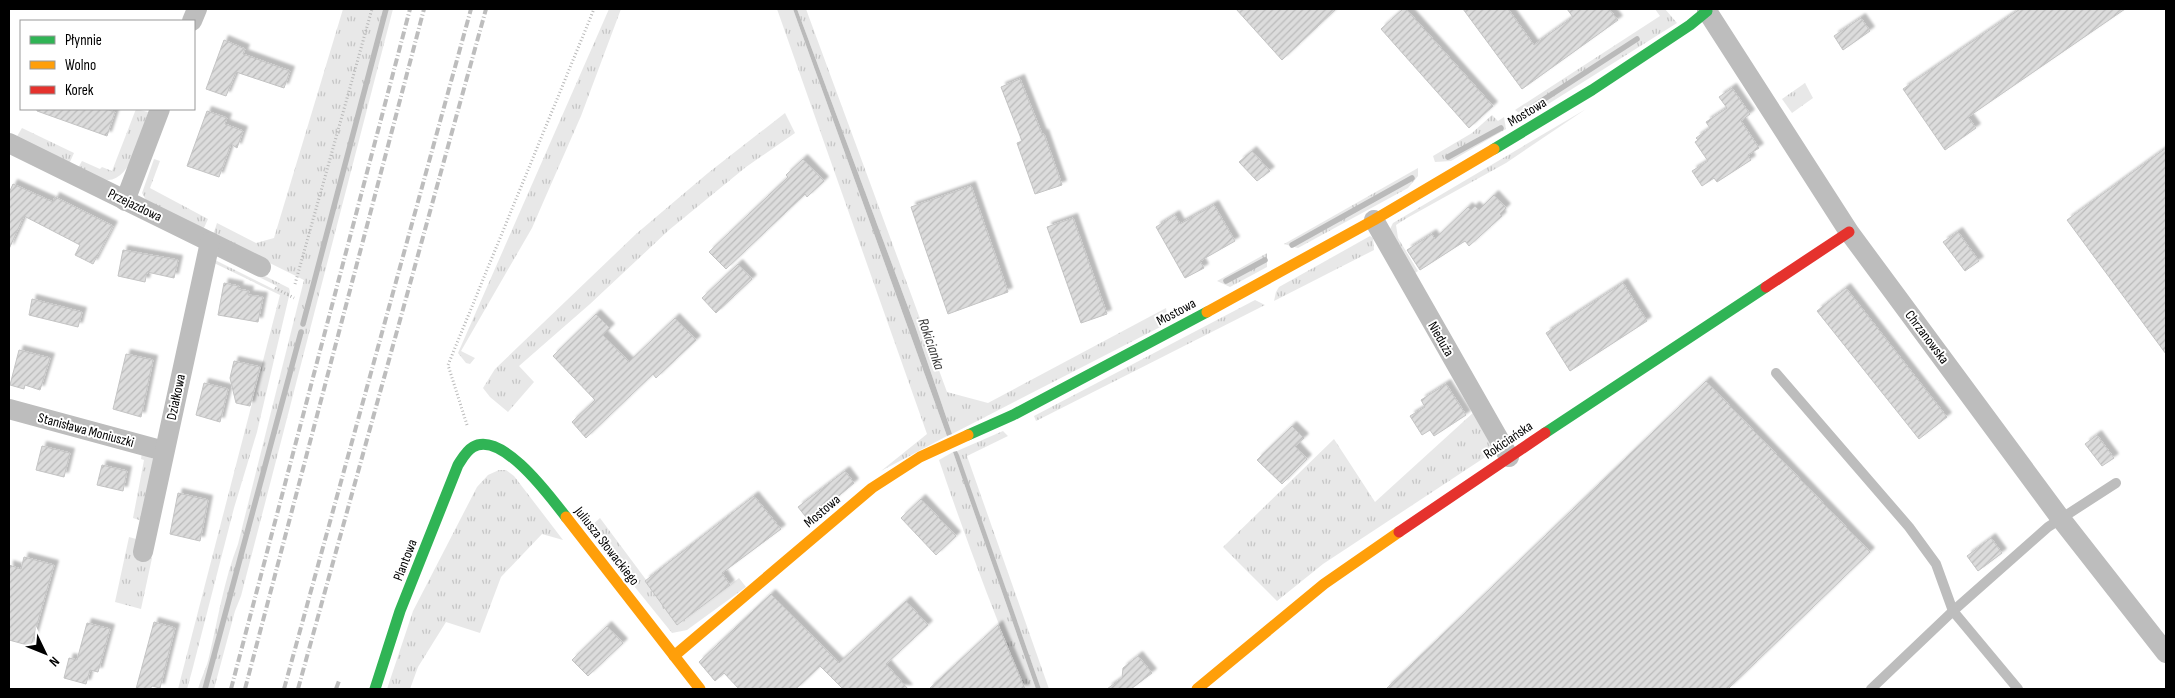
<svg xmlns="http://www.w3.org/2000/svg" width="2175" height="698" viewBox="0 0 2175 698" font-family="'Sofia Sans Condensed',sans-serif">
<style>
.grass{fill:url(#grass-tufts)}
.water{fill:#bababa}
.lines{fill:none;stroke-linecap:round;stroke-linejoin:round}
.stream{stroke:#bababa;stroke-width:5.5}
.building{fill:url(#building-hatch);stroke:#c4c4c4;filter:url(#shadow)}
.path{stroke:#b8b8b8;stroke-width:3;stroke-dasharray:1 2.5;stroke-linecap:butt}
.lane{stroke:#bdbdbd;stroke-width:10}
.street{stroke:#bdbdbd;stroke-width:20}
.fast{stroke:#30b455;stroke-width:11}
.slow{stroke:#ff9f0a;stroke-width:11}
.jam{stroke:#e5322d;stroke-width:11}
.rail{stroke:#bdbdbd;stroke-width:4;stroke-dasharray:8 2.5 1 2.5;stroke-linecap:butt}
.labels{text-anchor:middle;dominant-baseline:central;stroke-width:4;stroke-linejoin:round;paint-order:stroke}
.street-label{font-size:14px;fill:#000;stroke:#fff}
.water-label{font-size:15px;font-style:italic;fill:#3e3e3e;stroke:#fff}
</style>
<defs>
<pattern id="grass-tufts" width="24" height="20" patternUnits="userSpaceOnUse" patternTransform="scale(1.25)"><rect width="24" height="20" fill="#e8e8e8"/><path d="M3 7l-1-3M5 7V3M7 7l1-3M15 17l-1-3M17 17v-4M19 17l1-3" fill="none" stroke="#c5c5c5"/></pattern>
<pattern id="building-hatch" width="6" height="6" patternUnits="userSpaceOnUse" patternTransform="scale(1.25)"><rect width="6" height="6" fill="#dcdcdc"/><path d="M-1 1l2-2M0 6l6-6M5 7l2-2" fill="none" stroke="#bbb"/></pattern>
<filter id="shadow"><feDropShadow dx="4.5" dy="-4.5" stdDeviation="1" flood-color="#0004"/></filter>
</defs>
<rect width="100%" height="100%" fill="#fff"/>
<!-- grass -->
<g class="grass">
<path d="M343,9H393L241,596L235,611L214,689H198C201,678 207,667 209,657C218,619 224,580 238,544L304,280L213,235L217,223L256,243L274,238Z"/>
<polygon points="609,9 621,9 581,116 545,198 532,228 461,351 475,358 470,364 466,363 458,353"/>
<polygon points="777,9 793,9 947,436 881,471 927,434"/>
<polygon points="797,9 806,9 947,392 988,403 1166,308 1168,323 952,434 915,326"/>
<polygon points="1655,9 1665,9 1677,23 1526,118 1515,110 1660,16"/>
<polygon points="1805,83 1813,98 1792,113 1782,99"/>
<path d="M136,109L148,112C142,131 132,180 108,180C98,180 87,172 78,168L82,161L100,169L102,167L112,171Z"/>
<polygon points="1586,109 1506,163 1407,218 1396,225 1398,238 1418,271 1412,275 1390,229 1393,223"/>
<polygon points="785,113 795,133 746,167 669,230 590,304 519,366 534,382 508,412 490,397 483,388 495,369 636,234 708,173"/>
<polygon points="1492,115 1498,121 1504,117 1506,129 1451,161 1435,162 1433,156 1472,133"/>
<polygon points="22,128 74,153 69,164 16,138"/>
<polygon points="154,159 160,161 150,188 208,219 203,230 146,200 142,193"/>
<polygon points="1418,168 1418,176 1408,188 1298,248 1284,244"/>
<polygon points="1370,236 1373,238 1374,250 1274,301 1276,292 1279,287"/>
<polygon points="1267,253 1267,267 1230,287 1217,281"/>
<polygon points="215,260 275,290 277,286 257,276 259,273 289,288 290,292 257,432 234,508 192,671 187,689 178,689 280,295 214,263"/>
<polygon points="1255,300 1265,305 1036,421 1034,416"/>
<polygon points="1475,411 1496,450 1323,564 1277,601 1223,547 1334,439 1375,502"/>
<polygon points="1003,431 1008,436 967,456 1049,689 1041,689 957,451"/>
<polygon points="142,452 155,460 142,521 133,518 144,460 141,459"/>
<path d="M953,452L1036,689H1025C994,614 965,537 939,460Z"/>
<polygon points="499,470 506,470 514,476 563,540 542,534 501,577 480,633 446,622 418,667 410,689 387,689 413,611 477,487 488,475"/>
<polygon points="600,518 679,624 739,578 746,587 687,630 672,633 588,529"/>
<polygon points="129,537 136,539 136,553 152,558 141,609 115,602"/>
</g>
<!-- water -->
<g class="water">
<polygon points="793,9 797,9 915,326 952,434 947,436"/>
<polygon points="957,451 959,455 1041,689 1036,689 953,452"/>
</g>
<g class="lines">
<!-- stream -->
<g class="stream">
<polyline points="1526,111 1637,39"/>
<polyline points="1448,157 1501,128"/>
<polyline points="1292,245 1412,178"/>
<polyline points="1226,281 1265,260"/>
<polyline points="303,324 386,9"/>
<polyline points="205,689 301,332"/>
</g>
</g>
<!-- building -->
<g class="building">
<polygon points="1236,9 1336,9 1282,60"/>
<polygon points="1403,9 1406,9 1493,106 1469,128 1381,29"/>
<polygon points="1463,9 1508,9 1534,45 1573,17 1567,9 1609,9 1618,20 1522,89"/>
<polygon points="2020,9 2125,9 1968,117 1976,128 1945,150 1903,89"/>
<polygon points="1861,18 1870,31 1843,50 1834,36"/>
<polygon points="224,40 245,49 243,54 290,71 284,88 236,72 226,96 206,89"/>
<polygon points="1020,79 1042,134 1044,134 1062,185 1035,194 1017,143 1022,141 1001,87"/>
<polygon points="1732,88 1750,114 1741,121 1759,148 1748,155 1751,160 1717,182 1714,178 1702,186 1692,171 1708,161 1695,142 1698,140 1696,138 1710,128 1706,122 1727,108 1719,97"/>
<polygon points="37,109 105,109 115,112 107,136 37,111"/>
<polygon points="207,111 227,118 225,124 243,131 237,148 231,144 219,177 187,166"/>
<polygon points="2166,148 2166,354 2067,220"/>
<polygon points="1252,151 1270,171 1257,181 1239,162"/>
<polygon points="803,159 824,181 807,197 805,194 726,269 709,252 788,177 786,175"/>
<polygon points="13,184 53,202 55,197 113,226 93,264 75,255 80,245 24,216 9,249 9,193"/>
<polygon points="971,186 1008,292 948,314 911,207"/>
<polygon points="1494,195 1506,208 1500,214 1502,216 1469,246 1465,241 1420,270 1407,250 1432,234 1435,239 1468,207 1471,210 1475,206 1479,210"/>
<polygon points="1214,205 1235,241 1200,261 1204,268 1185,278 1156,227 1175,215 1180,224"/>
<polygon points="1073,218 1107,314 1081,323 1047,227"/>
<polygon points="1958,232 1979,261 1965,271 1943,242"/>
<polygon points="123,250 178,260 174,278 147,272 145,282 118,276"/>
<polygon points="738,264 752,279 716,313 702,298"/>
<polygon points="224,283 239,286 238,289 249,291 248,295 263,297 258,322 218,315"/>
<polygon points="1623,283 1647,321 1570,371 1546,333"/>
<polygon points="1846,288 1947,417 1919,439 1817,311"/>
<polygon points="32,299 82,312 78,327 29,315"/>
<polygon points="596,314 610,328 603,335 629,362 675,318 696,340 656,378 653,374 586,438 572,422 595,400 553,356"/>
<polygon points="19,350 50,358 40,390 25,385 24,389 10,385"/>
<polygon points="126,354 153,360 141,417 113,409"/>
<polygon points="234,361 260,367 250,406 236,403 230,378"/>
<polygon points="1706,381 1870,552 1728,689 1386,689"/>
<polygon points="204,383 228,389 220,422 196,415"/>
<polygon points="1446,384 1466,415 1434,436 1430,430 1422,435 1410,416 1425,407 1421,400"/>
<polygon points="1292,426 1304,438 1295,446 1307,459 1282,484 1257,460"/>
<polygon points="2097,435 2114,458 2102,466 2085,444"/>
<polygon points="42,446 70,453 64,477 36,470"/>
<polygon points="102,465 127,471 123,491 97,485"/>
<polygon points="845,471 854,483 809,521 798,507"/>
<polygon points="178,493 208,500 200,541 170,534"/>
<polygon points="754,496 781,529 722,573 730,585 677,625 645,581"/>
<polygon points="921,499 956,536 936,555 901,518"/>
<polygon points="1991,538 2002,553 1978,571 1967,556"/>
<polygon points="24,557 54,565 31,646 9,640 9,565 21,569"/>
<polygon points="771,594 839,663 906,601 928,625 886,664 908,689 843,689 820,666 796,689 739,689 724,673 715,681 699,662"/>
<polygon points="154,622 175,628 160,688 152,686 150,689 136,689"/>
<polygon points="87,623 110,629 98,672 90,670 86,684 64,678 69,658 77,660"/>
<polygon points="998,625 1025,689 929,689"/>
<polygon points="607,626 623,643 588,676 572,660"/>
<polygon points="1138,656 1152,673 1131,689 1107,689 1122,678 1123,668"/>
</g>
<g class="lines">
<!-- path -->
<g class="path">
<polyline points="295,284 372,9"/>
<polyline points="275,288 294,298"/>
<polyline points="467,425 448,365 594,9"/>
</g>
<!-- lane -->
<g class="lane">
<polyline points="1776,373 1909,527 1936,564 1953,611 2048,527 2116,483"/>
<polyline points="1871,689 1953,611 2018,689"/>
</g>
<!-- street -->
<g class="street">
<polyline points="1707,11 1849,232 2061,519 2166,653"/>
<polyline points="192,21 197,9"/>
<polyline points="9,143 261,267"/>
<polyline points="125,201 160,109"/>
<polyline points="1374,220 1509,457"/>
<polyline points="9,409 164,451"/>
<polyline points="143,552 210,242"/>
</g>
<!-- fast -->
<g class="fast">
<polyline points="1494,149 1592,90 1690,25 1707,11 1705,9"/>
<polyline points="1545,433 1766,287"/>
<polyline points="968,435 1013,415 1207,312"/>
<path d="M375,689L400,611L458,465C462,459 466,451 473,447C502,430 551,498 566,517"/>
</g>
<!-- slow -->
<g class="slow">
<polyline points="1207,312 1374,220 1494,149"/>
<polyline points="566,517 700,689"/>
<polyline points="674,656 872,488 920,457 968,435"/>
<polyline points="1197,689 1324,584 1399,532"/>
</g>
<!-- jam -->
<g class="jam">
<polyline points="1766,287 1849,232"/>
<polyline points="1399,532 1545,433"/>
</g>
<!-- rail -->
<g class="rail">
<polyline points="231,689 410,9"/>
<polyline points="245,689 424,9"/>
<polyline points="284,689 471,9"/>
<polyline points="298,689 486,9"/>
<polyline points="336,689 339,681"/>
</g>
</g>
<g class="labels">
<!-- street labels -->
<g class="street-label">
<text transform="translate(1527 112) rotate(-31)">Mostowa</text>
<text transform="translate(135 205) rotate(26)">Przejazdowa</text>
<text transform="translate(1176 312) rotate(-28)">Mostowa</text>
<text transform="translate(1927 337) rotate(53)">Chrzanowska</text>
<text transform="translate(1441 339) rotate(60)">Nieduża</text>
<text transform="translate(176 397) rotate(-78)">Działkowa</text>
<text transform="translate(86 430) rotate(15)">Stanisława Moniuszki</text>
<text transform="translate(1508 440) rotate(-34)">Rokiciańska</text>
<text transform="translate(822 511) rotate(-40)">Mostowa</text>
<text transform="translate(607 546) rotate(52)">Juliusza Słowackiego</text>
<text transform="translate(405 560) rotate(-69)">Plantowa</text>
</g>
<!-- water labels -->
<g class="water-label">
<text transform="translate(931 344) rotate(71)">Rokicianka</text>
</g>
</g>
<!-- border -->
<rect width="2175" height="698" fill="none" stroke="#000000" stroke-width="20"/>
<!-- legend -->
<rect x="20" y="20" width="175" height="90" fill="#ffffff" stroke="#999999"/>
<rect x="30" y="36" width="25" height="8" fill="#30b455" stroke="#999999"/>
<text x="65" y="45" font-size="15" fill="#000000">Płynnie</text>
<rect x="30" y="61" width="25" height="8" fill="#ff9f0a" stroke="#999999"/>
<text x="65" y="70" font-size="15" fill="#000000">Wolno</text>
<rect x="30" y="86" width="25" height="8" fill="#e5322d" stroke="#999999"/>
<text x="65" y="95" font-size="15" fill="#000000">Korek</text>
<!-- north arrow -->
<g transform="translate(45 653) rotate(133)" stroke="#ffffff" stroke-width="4" paint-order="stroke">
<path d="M0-4L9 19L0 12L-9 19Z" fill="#000000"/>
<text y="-8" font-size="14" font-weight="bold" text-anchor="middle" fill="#000000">N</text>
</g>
</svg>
